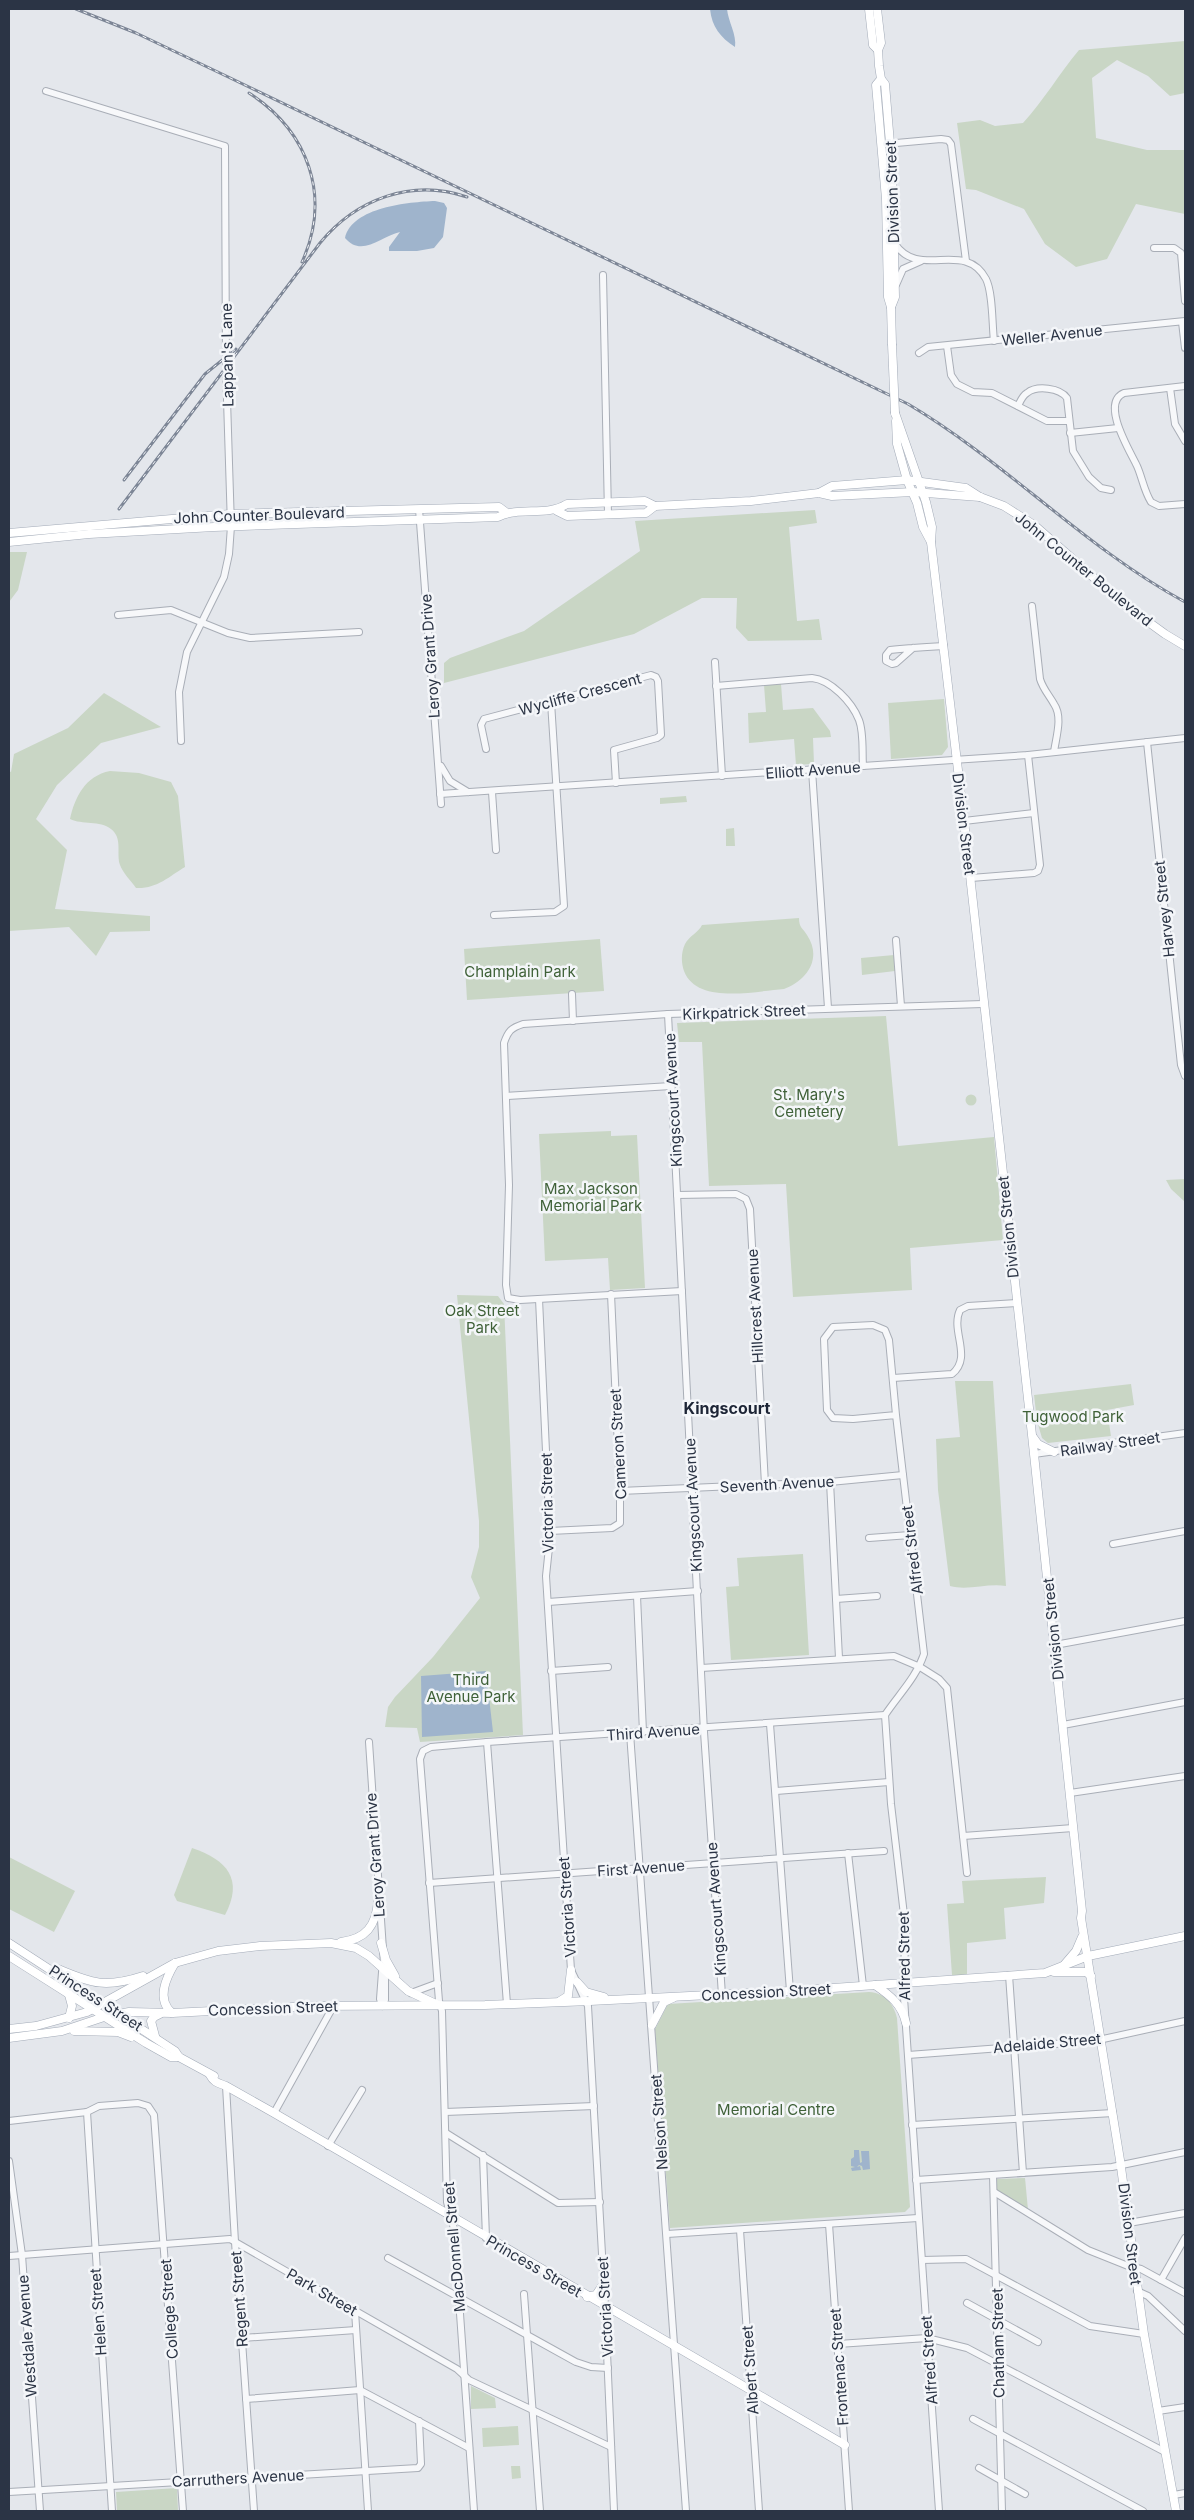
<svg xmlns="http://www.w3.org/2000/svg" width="1194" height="2520" viewBox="0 0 1194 2520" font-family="Inter,sans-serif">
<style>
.green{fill:#c9d6c5}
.water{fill:#9fb4cc}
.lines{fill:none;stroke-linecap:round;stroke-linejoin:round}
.minor-casing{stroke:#a9aeb7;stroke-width:8}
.major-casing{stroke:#a3abb8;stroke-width:9}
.minor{stroke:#f7f8fa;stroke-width:6}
.major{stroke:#fff;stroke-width:8}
.rail-casing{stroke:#7d8696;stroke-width:3}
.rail{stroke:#f4f6f9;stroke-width:1;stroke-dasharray:4;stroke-linecap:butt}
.major-bridge-casing{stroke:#a3abb8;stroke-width:9;stroke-linecap:butt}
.major-bridge{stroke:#fff;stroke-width:8}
.labels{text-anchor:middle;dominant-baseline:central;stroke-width:5;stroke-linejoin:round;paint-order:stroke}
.street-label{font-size:15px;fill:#2b3445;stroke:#f4f6f9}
.park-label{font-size:15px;fill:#3f6138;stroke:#f4f6f9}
.neighbourhood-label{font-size:16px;font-weight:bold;fill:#1d2536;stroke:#f4f6f9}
</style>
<rect width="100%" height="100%" fill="#e4e7ec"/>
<!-- green -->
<g class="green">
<path d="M1185,41V93L1170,96L1148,76L1117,60L1092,78L1096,138L1147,150H1185V214L1136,204L1107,259L1076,267L1045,244L1024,209L976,190L966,189L957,123L980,120L995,126L1023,123C1044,100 1059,74 1079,50Z"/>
<polygon points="815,510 817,523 789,527 797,621 819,619 822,640 748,641 736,628 737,598 702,598 634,634 444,683 444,663 450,658 524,631 640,551 635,521"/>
<polygon points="9,552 27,552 18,590 9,602"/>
<polygon points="781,684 783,710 813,708 830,731 831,737 813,738 814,764 796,765 794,739 749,743 748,713 766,712 764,685"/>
<polygon points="104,693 161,727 101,743 57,785 36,819 67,850 55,909 150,916 150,931 110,932 96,956 69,927 9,931 9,771 11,772 14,754 68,728"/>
<polygon points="944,699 948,747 942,755 891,759 888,703"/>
<path d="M110,771L139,773L171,782L178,796L185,867C168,877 157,889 136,888C131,881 123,873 120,865C116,853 123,838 111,829C100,820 82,825 70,819C75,797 85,776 110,771Z"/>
<polygon points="686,796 687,802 660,804 660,798"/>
<polygon points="734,828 735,846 726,846 726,829"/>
<path d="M799,918C799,928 803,928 807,935C823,959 806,981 784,989C755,991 697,1005 684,971C681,962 681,953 685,944C689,936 699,932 702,925Z"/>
<polygon points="600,939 604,991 467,1000 464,949"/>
<polygon points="894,955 895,971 862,975 861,958"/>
<polygon points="886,1016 898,1146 994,1137 1003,1240 910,1248 912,1290 793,1297 786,1184 709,1186 702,1042 679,1042 677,1023"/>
<circle cx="971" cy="1100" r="5.5"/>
<polygon points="611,1131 611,1136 637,1135 645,1288 610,1290 608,1258 545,1261 539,1134"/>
<polygon points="1185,1179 1185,1202 1171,1189 1166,1180"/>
<polygon points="457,1295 498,1296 504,1304 523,1735 420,1742 417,1728 385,1727 388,1707 395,1697 433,1657 480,1598 471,1577 479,1547 479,1521"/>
<path d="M955,1381H993L1006,1586C987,1583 968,1591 950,1586L938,1490L936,1439L960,1437Z"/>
<polygon points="1131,1384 1134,1405 1107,1410 1111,1436 1048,1443 1042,1438 1037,1421 1034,1395"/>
<polygon points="803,1554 809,1655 731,1660 726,1587 739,1586 737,1558"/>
<path d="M192,1848C227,1860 244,1879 225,1915L177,1901L174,1895Z"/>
<polygon points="9,1857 75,1891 54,1932 9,1909"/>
<polygon points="1046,1877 1044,1903 1004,1908 1006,1939 967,1943 967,1976 952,1975 947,1904 964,1903 962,1881"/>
<path d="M869,1992C885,1993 893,2003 897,2018L910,2207L905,2212L670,2228L655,2029L668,2004Z"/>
<polygon points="1025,2178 1028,2210 997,2190 997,2179"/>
<polygon points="471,2386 495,2398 496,2408 471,2409"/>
<polygon points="518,2426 519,2445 483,2447 482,2428"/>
<polygon points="511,2466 520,2466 521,2478 512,2479"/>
<polygon points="177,2488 178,2511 117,2511 116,2492"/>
</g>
<!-- water -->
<g class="water">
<path d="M710,9H727C728,21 737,35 735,47C720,37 712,27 710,9Z"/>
<path d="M435,201L444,203L447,208L443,237L434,248L417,251H389V247L400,232C381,236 362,258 345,238C352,207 409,202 435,201Z"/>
<polygon points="486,1671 493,1732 422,1737 421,1676"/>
<polygon points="854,2150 859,2150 860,2163 862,2162 861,2151 869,2151 870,2169 863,2170 862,2166 859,2165 857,2167 860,2166 861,2170 852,2171 851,2168 855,2167 851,2166 851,2159 854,2157"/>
</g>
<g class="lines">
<defs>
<g id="minor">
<polyline points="46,91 225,146 226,368 231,526 229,554 224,577 187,652 179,692 181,741"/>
<polyline points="885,144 941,139 948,140 951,144 966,261"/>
<path d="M895,244C919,280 965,239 986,279C993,293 992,324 994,341"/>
<polyline points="1154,248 1174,248 1181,253 1185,301"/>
<polyline points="603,275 608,514"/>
<polyline points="896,285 903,269 921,261"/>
<polyline points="1182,322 1185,348"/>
<polyline points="947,346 951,375 957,384 973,392 992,393 1047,421 1069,421"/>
<polyline points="919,353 928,347 1185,321"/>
<path d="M1185,386L1124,393C1100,403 1130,451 1137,466C1142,477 1144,491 1151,502L1159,506L1185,504"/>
<polyline points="1170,388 1175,424 1185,441"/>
<path d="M1018,406C1020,402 1022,396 1027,393C1037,385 1060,388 1067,398L1073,451L1089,477L1101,488L1111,490"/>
<polyline points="1070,433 1118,428"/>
<polyline points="419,509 441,804"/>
<path d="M1032,606L1040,679C1043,689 1049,695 1054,704C1063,717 1056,737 1054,752"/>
<polyline points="118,615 171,610 228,633 250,638 359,632"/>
<path d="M913,648L896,663L892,664L886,661V655L890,650C908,648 926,647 944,646"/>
<polyline points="715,662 722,776"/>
<path d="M716,686L812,678C831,680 852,702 859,720C864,733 862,752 863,766"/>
<polyline points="1147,742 1181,1065 1185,1076"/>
<polyline points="486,749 481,725 484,719 651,675 656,677 658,681 661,735 657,738 614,750 616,783"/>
<polyline points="441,766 450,781 468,792"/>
<polyline points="812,770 828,1008"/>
<polyline points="492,792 496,850"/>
<polyline points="440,794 1028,755 1185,738"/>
<polyline points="964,821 1034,813"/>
<polyline points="971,878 1034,873 1038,871 1040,865 1028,755"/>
<polyline points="494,915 555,912 564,906 551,702"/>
<polyline points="896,940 901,1006"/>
<polyline points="572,994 573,1021"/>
<polyline points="668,1014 704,1732 722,1995"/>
<polyline points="506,1096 671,1086"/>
<polyline points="677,1195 736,1194 746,1199 750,1209 765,1484"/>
<path d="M682,1291L520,1300L508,1298L506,1285L509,1185L504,1043C508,1031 511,1028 523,1024L668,1014L983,1004"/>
<polyline points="539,1299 550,1538 546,1576 571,1970 588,2006 605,2307 614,2511"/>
<path d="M893,1378L952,1374C973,1357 950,1331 960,1310L968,1306L1017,1303"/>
<path d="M896,1415L853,1419L833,1418L827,1410L824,1339L833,1327L873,1325L885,1330L889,1340L896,1415L924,1654C916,1678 899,1694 885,1715L891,1804L906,1932L903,1983L939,2511"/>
<polyline points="1034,1454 1185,1433"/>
<polyline points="830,1482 839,1658"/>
<polyline points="620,1491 830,1482 903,1475"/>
<polyline points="550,1531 612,1528 620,1523 620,1491 611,1294"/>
<polyline points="869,1538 910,1535"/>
<polyline points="1113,1544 1185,1531"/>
<polyline points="637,1596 643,1732"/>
<polyline points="836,1599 877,1596"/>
<polyline points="548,1602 698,1591"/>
<polyline points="1055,1645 1185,1621"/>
<polyline points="701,1668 894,1656 920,1667 939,1679 947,1688 967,1873"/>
<polyline points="551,1671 608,1667"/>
<polyline points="770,1724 790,1991"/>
<polyline points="1063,1725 1185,1702"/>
<polyline points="630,1733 686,2511"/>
<polyline points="369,1742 385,1979 385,2000 382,2006"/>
<polyline points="487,1742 507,2004"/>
<polyline points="776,1791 889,1782"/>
<polyline points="1070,1793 1185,1776"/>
<polyline points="963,1836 1073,1828"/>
<polyline points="848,1853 863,1986"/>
<polyline points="429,1883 884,1851"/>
<polyline points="382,1972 380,1999 382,2006"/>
<polyline points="1009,1975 1023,2173"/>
<polyline points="411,1993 438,1983"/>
<polyline points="908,2055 1094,2041 1185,2021"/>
<polyline points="226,2086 235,2242 254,2511"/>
<polyline points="87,2112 112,2511"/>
<polyline points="445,2112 594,2106"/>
<polyline points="274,2113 334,2005"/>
<polyline points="9,2121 87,2112 99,2106 138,2103 148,2106 154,2115 183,2511"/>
<polyline points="912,2125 1113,2113"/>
<polyline points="446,2133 558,2203 600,2202"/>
<polyline points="328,2146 362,2090"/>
<polyline points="483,2155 486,2238"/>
<polyline points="9,2161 22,2255 40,2511"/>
<polyline points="993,2175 1002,2511"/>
<polyline points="916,2180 1112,2167 1185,2152"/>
<polyline points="994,2192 1088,2250 1128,2266 1141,2269 1185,2293"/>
<polyline points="1129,2223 1185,2213"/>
<polyline points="829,2224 849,2511"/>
<polyline points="740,2230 759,2511"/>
<polyline points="667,2234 918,2218"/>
<polyline points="9,2256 230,2239 457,2369 469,2380 611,2447"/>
<polyline points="388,2258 576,2362 591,2367 608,2368"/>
<polyline points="922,2260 966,2259 1090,2326 1144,2334"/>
<polyline points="1161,2280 1185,2238"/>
<polyline points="1137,2291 1148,2296 1185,2331"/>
<polyline points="524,2294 540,2511"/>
<polyline points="967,2303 1038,2342"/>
<polyline points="355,2311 368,2511"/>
<polyline points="242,2338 356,2330"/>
<polyline points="838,2344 927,2338 967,2348 1165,2452"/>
<polyline points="246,2399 360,2390 469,2448"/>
<polyline points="1158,2411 1185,2407"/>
<polyline points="973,2419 1143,2511"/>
<polyline points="979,2468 1025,2494"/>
<polyline points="9,2492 418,2468 421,2464 419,2421"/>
<polyline points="1174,2495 1185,2493"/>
<polyline points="474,2511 454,2229 447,2202 442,2011 439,2001 420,1759 423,1751 431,1747 487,1742 885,1715"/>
</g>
<g id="major">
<polyline points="869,9 873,45 878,50"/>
<polyline points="877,9 881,43 878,50 879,66 881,79 885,84 892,167 895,297 891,307"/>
<polyline points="881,79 876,85 886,199 888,297 891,307 892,344"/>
<polyline points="895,413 926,502 932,527 931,542 964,821 1032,1435 1082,1911 1081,1918 1120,2160 1144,2334 1176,2511"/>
<polyline points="896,421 897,444 907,480 917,503 923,527 931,542"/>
<polyline points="819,493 832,486 907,480 966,488 980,497 1004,506 1034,525 1125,605 1165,634 1185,646"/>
<polyline points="557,511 567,516 646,513 655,506 751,501 819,493 832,496 913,492 980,497"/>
<polyline points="9,533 230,514 499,507 507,513"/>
<path d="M9,542L89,534L214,527L498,517C520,506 546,517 567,504L645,501L655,506"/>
<polyline points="1033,1437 1038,1444 1054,1452"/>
<path d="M341,1942C366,1939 376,1926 378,1901"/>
<polyline points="9,1943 175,2051 179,2057 214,2076"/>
<polyline points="381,1943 386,1960 395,1976"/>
<polyline points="9,1956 146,2043 171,2057 179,2057"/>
<polyline points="1064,1965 1076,1951 1082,1937"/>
<path d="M58,1969C93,1984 106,1988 143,1976"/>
<polyline points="1054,1972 1086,1972 1091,1976"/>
<polyline points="577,1982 586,1992 604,1997"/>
<path d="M875,1985C891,1996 902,2005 906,2023"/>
<polyline points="68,1991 72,2006 69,2018"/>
<polyline points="560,2001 568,1996 571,1970"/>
<path d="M172,2013C156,1999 166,1978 175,1963"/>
<polyline points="652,2025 664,2002 673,1998"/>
<polyline points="9,2029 36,2026 87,2012 175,1963 218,1951 260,1946 331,1943 356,1948 369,1956 408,1991 436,2004"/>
<polyline points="74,2031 118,2032 131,2037"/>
<polyline points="155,2036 151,2021 154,2017 160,2014"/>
<polyline points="9,2038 62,2031 107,2016 129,2012 172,2013 312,2006 485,2005 590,2001 790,1991 1045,1973 1088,1956 1185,1936"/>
<path d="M210,2075C214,2083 219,2083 226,2086L274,2113L845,2445"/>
<polyline points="587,2297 596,2295 604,2283"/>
</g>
</defs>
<!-- minor casing -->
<use href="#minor" class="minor-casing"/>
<!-- major casing -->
<use href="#major" class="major-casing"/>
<!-- minor -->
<use href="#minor" class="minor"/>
<!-- major -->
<use href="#major" class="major"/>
<defs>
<g id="rail">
<path d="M76,9L136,33L222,74L908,404C1006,462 1085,548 1185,602"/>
<path d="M249,93C308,131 332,196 302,262"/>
<polyline points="124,480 205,374 236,349"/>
<path d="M119,509L320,243C356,199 412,178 467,197"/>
</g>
</defs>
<!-- rail casing -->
<use href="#rail" class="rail-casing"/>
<!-- rail -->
<use href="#rail" class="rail"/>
<defs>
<polyline id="major-bridge" points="892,344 895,413"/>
</defs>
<!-- major-bridge casing -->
<use href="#major-bridge" class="major-bridge-casing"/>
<!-- major-bridge -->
<use href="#major-bridge" class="major-bridge"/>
</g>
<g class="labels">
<!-- street labels -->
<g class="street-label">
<text transform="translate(892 192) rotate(-92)">Division Street</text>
<text transform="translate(1052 335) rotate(-6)">Weller Avenue</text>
<text transform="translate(227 355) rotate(-91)">Lappan's Lane</text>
<text transform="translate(259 515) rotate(-2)">John Counter Boulevard</text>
<text transform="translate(1084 569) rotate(39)">John Counter Boulevard</text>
<text transform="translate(430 656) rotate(-94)">Leroy Grant Drive</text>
<text transform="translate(580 694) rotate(-15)">Wycliffe Crescent</text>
<text transform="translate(813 770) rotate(-4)">Elliott Avenue</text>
<text transform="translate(964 824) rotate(83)">Division Street</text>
<text transform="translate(1164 909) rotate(-96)">Harvey Street</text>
<text transform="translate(744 1012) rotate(-2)">Kirkpatrick Street</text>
<text transform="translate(673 1100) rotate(-93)">Kingscourt Avenue</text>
<text transform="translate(1008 1227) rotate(-96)">Division Street</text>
<text transform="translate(755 1306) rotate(-93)">Hillcrest Avenue</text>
<text transform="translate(618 1444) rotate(-93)">Cameron Street</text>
<text transform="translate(1110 1444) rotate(-8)">Railway Street</text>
<text transform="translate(777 1484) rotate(-3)">Seventh Avenue</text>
<text transform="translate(547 1503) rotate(-91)">Victoria Street</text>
<text transform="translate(693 1505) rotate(-93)">Kingscourt Avenue</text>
<text transform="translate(912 1550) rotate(-97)">Alfred Street</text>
<text transform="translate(1053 1629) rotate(-96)">Division Street</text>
<text transform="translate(653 1732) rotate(-4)">Third Avenue</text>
<text transform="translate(375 1855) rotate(-94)">Leroy Grant Drive</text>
<text transform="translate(641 1868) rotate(-4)">First Avenue</text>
<text transform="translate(567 1907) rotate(-94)">Victoria Street</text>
<text transform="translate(716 1909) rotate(-94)">Kingscourt Avenue</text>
<text transform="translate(904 1956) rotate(-91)">Alfred Street</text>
<text transform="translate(766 1992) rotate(-3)">Concession Street</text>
<text transform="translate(96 1998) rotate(33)">Princess Street</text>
<text transform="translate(273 2008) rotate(-2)">Concession Street</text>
<text transform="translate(1047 2043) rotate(-5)">Adelaide Street</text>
<text transform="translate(659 2122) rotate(-94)">Nelson Street</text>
<text transform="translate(1130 2234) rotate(83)">Division Street</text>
<text transform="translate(454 2247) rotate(-95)">MacDonnell Street</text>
<text transform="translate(534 2266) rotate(30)">Princess Street</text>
<text transform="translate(322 2292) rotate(30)">Park Street</text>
<text transform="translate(239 2299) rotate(-94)">Regent Street</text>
<text transform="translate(605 2307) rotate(-93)">Victoria Street</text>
<text transform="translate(169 2309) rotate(-94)">College Street</text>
<text transform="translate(98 2312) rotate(-94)">Helen Street</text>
<text transform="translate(27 2336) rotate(-94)">Westdale Avenue</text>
<text transform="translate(998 2343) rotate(-91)">Chatham Street</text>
<text transform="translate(929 2360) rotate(-94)">Alfred Street</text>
<text transform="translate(839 2367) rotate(-94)">Frontenac Street</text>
<text transform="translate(750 2370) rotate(-94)">Albert Street</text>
<text transform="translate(238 2478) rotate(-3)">Carruthers Avenue</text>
</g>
<!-- park labels -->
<g class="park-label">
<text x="520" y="971">Champlain Park</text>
<text x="809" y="1094">St. Mary's<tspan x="809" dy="17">Cemetery</tspan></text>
<text x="591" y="1188">Max Jackson<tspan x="591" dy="17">Memorial Park</tspan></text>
<text x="482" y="1310">Oak Street<tspan x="482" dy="17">Park</tspan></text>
<text x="1073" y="1416">Tugwood Park</text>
<text x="471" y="1679">Third<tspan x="471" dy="17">Avenue Park</tspan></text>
<text x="776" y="2109">Memorial Centre</text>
</g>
<!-- neighbourhood labels -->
<g class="neighbourhood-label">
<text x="727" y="1408">Kingscourt</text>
</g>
</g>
<!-- border -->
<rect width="1194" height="2520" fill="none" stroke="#2b3445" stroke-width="20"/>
</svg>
